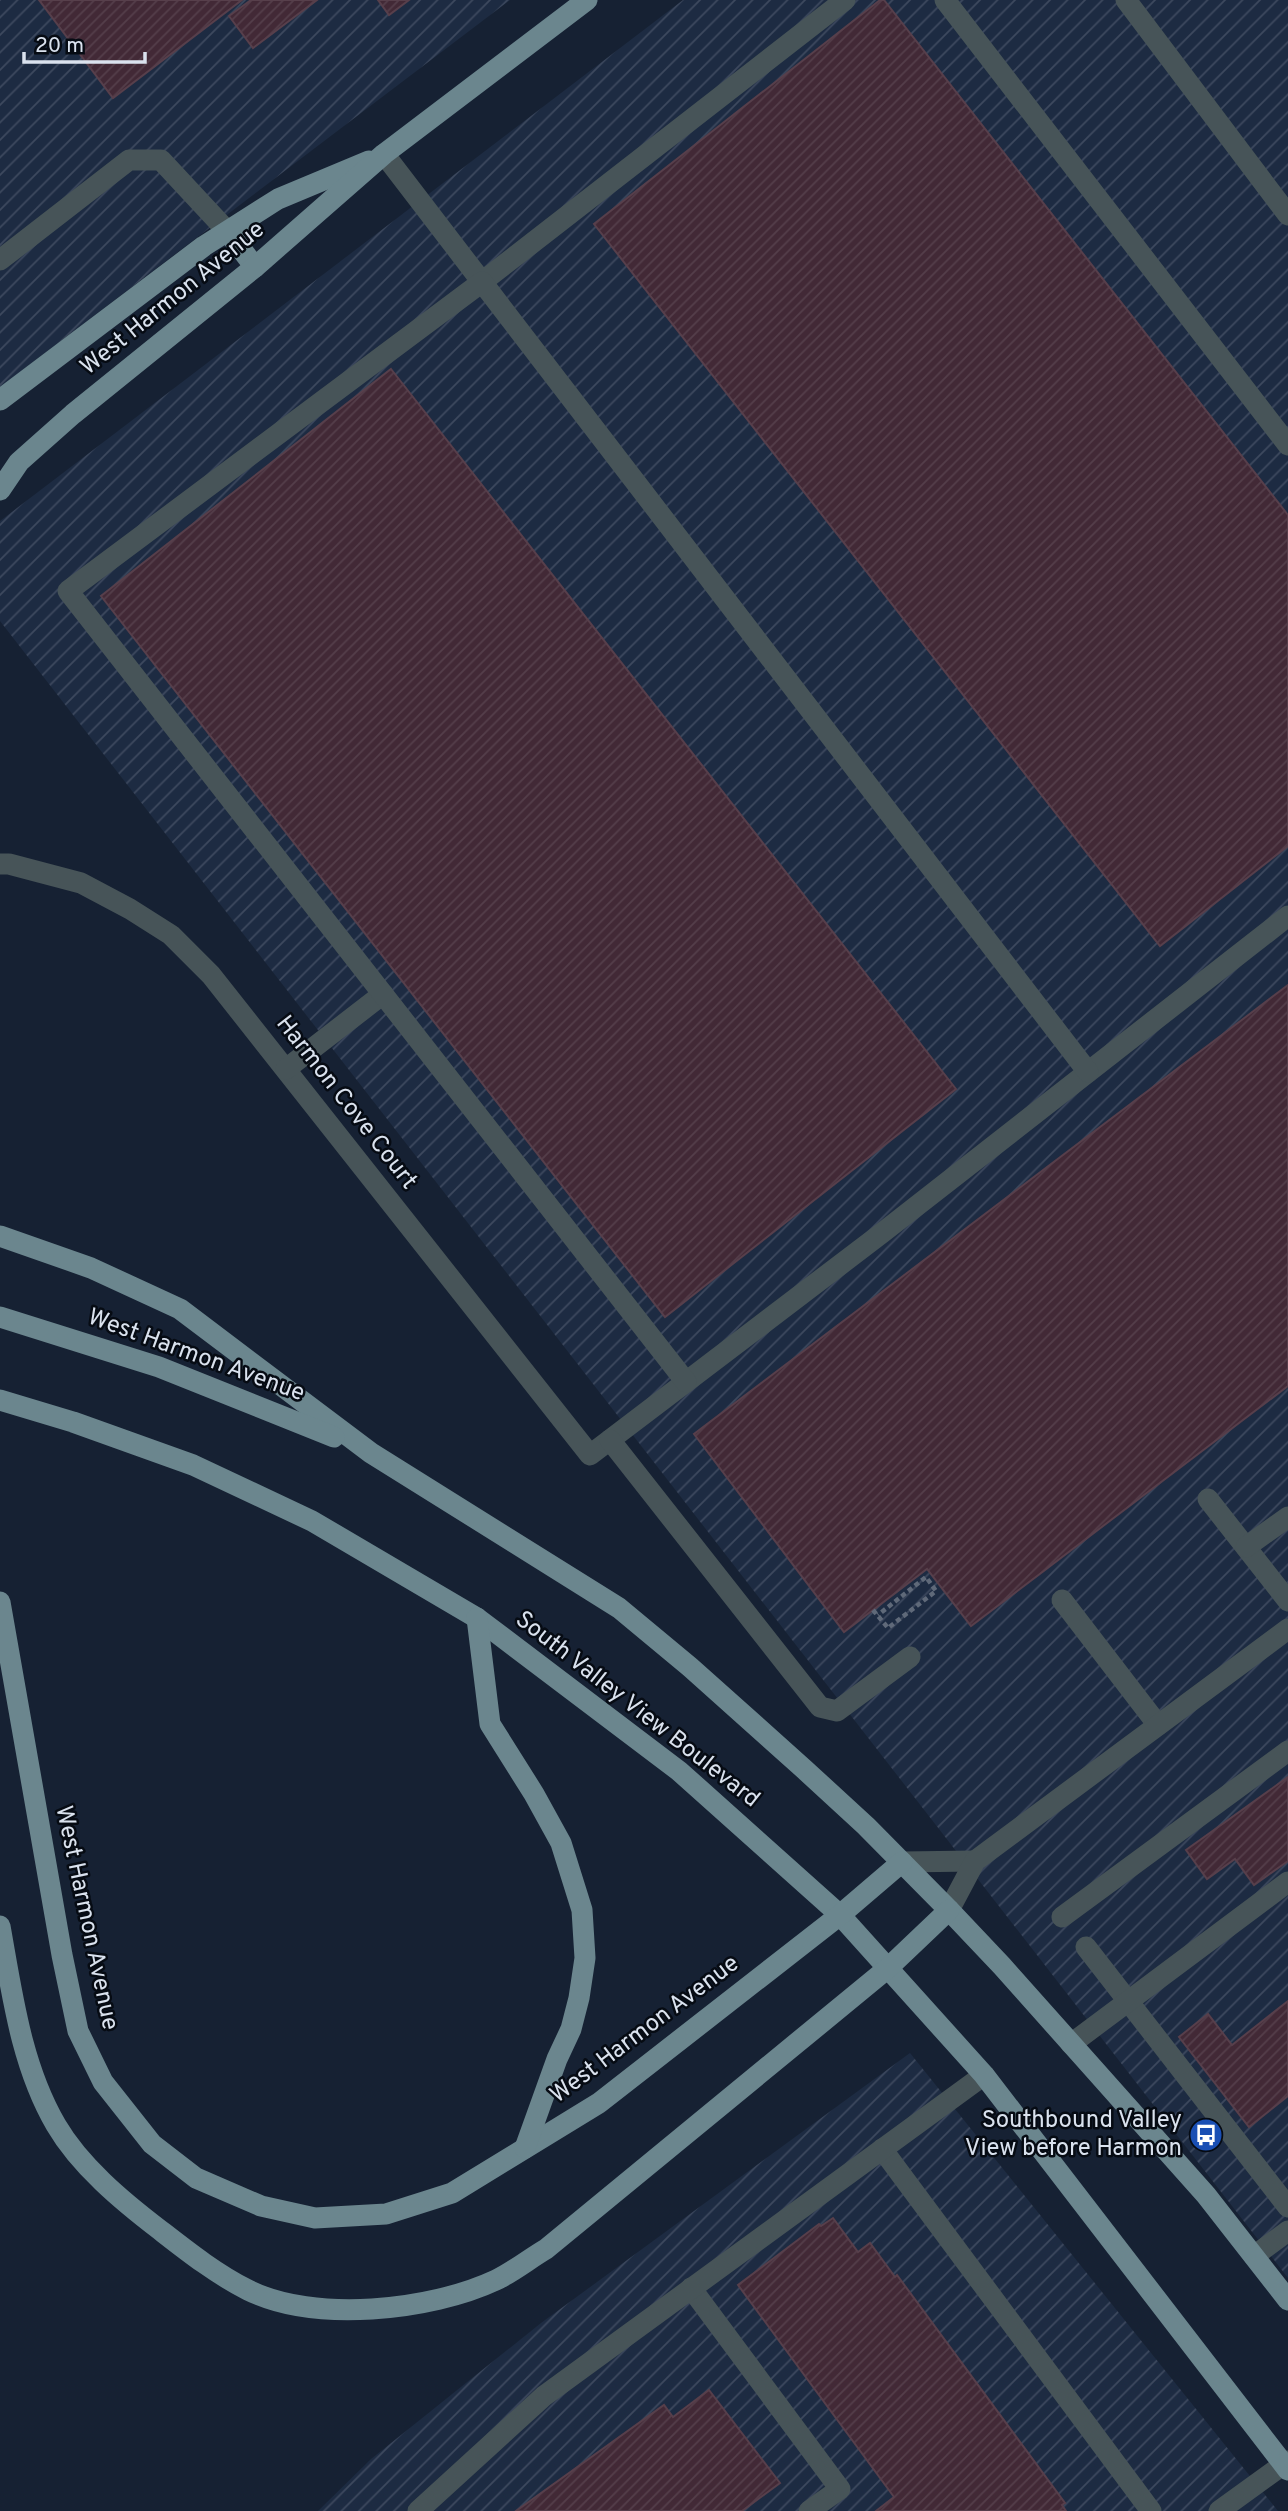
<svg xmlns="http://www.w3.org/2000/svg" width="1288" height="2511" viewBox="0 0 1288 2511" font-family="Overpass,sans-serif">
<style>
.industrial{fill:url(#industrial-furrows)}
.building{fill:url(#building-hatch);stroke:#573f4b;stroke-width:2}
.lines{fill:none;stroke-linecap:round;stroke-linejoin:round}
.path{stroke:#5f6979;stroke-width:4.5;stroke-dasharray:5 3.5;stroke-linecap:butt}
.minor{stroke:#475458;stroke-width:21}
.major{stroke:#6b868e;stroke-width:21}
.labels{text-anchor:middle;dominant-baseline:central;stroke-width:5;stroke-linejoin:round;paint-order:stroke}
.street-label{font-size:24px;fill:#dae2ee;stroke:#060b13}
.poi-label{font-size:24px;fill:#dae2ee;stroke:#060b13;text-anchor:end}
</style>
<defs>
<pattern id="industrial-furrows" width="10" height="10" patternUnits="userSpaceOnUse" patternTransform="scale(1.75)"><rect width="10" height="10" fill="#1d2b42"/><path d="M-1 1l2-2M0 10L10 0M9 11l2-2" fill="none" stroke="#3d495e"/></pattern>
<pattern id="building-hatch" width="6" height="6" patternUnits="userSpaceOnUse" patternTransform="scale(1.75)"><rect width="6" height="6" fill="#422936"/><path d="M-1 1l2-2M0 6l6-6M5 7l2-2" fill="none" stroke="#543e4a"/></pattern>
</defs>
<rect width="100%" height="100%" fill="#162133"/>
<!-- industrial -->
<g class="industrial">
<polygon points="0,0 510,0 0,387"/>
<polygon points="683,0 1288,0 1288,2278 0,621 0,521"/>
<polygon points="910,2053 1278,2511 318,2511 371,2459 541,2323"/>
</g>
<!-- building -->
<g class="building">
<polygon points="39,0 242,0 113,98"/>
<polygon points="251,0 317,0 253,48 229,16"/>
<polygon points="378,0 409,0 389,15"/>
<polygon points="880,0 884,0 1288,515 1288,846 1160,946 594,224"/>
<polygon points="391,369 956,1089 665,1317 101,596"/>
<polygon points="1288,985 1288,1386 971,1626 927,1569 844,1632 694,1434"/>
<polygon points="1288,1777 1288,1861 1254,1885 1235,1859 1207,1879 1186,1850"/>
<polygon points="1288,2001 1288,2096 1249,2127 1179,2037 1208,2014 1232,2045"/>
<polygon points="833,2218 858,2252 870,2243 895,2277 897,2275 1065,2503 1062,2505 1066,2511 876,2511 894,2497 738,2285 819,2224 821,2226"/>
<polygon points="709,2390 780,2483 742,2511 516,2511 664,2405 673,2417"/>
</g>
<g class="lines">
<!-- path -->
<polyline class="path" points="873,1610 888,1628 936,1591 926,1577 878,1615"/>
<!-- minor -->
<g class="minor">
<polyline points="945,0 1288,445"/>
<polyline points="1126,0 1288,215"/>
<polyline points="384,154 482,282 845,0"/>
<polyline points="0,260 129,160 161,160 228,232"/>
<polyline points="0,864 9,864 81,883 130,909 171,935 211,975 590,1455 882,1233 1288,916"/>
<polyline points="286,1069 383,994"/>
<polyline points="686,1382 68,591 482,282 1088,1072"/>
<polyline points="610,1440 820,1707 837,1711 910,1657"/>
<polyline points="1208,1499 1288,1601"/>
<polyline points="1246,1547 1288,1517"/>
<polyline points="1062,1600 1158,1725"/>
<polyline points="902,1862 975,1861"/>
<polyline points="949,1910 975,1861 1288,1629"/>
<polyline points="1062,1917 1288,1751"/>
<polyline points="1086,1947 1288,2207"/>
<polyline points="1071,2044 1288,1882"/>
<polyline points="882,2149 1151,2511"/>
<polyline points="1254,2256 1288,2231"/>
<polyline points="691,2288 840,2489 809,2511"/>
<polyline points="418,2511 544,2396 984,2075"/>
<polyline points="1219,2511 1288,2461"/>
</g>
<!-- major -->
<g class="major">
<polyline points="228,232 255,267"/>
<polyline points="0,400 204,246 278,199 369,161"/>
<polyline points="0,490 19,462 73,414 255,267 384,154 587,0"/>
<polyline points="0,1236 91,1268 180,1309 371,1453 619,1608 690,1667 804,1769 866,1826 949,1910 1002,1966 1206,2195 1288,2300"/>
<polyline points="0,1317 159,1367 334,1437"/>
<polyline points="0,1400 73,1422 193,1465 312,1521 477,1618 679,1771 840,1915 984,2075 1288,2470"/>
<polyline points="0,1602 62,1955 78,2031 103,2082 152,2144 196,2178 261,2206 315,2218 386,2214 452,2193 599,2103 840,1915 902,1862"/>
<polyline points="477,1618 490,1724 534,1794 561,1843 582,1910 585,1958 579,1998 571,2029 557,2059 525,2148"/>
<path d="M0,1926C12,1993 21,2065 56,2125C80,2166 122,2201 160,2230C187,2251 216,2274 248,2290C314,2323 430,2311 496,2280C513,2272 529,2259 546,2249L888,1968L949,1910"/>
</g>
</g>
<!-- icons -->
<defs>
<symbol id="bus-disc" viewBox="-11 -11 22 22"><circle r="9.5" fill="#1a4fb4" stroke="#060b13"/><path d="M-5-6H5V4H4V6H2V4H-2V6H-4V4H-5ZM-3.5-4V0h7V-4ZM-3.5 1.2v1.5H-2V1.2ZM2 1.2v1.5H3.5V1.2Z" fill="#fff"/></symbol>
</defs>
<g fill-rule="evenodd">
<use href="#bus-disc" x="1187" y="2116" width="38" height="38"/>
</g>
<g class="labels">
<!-- street labels -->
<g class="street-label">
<text transform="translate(173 299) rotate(-39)">West Harmon Avenue</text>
<text transform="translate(346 1103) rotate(52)">Harmon Cove Court</text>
<text transform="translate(196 1356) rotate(20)">West Harmon Avenue</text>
<text transform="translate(637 1710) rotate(38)">South Valley View Boulevard</text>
<text transform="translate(86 1918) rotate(78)">West Harmon Avenue</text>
<text transform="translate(645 2030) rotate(-37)">West Harmon Avenue</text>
</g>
<!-- poi labels -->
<g class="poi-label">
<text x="1182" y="2121">Southbound Valley<tspan x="1182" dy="28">View before Harmon</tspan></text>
</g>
</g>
<!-- scale -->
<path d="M24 52v10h121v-10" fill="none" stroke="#dae2ee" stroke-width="3.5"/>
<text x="35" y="52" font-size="21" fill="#dae2ee" stroke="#060b13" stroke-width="5" paint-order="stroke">20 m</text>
</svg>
